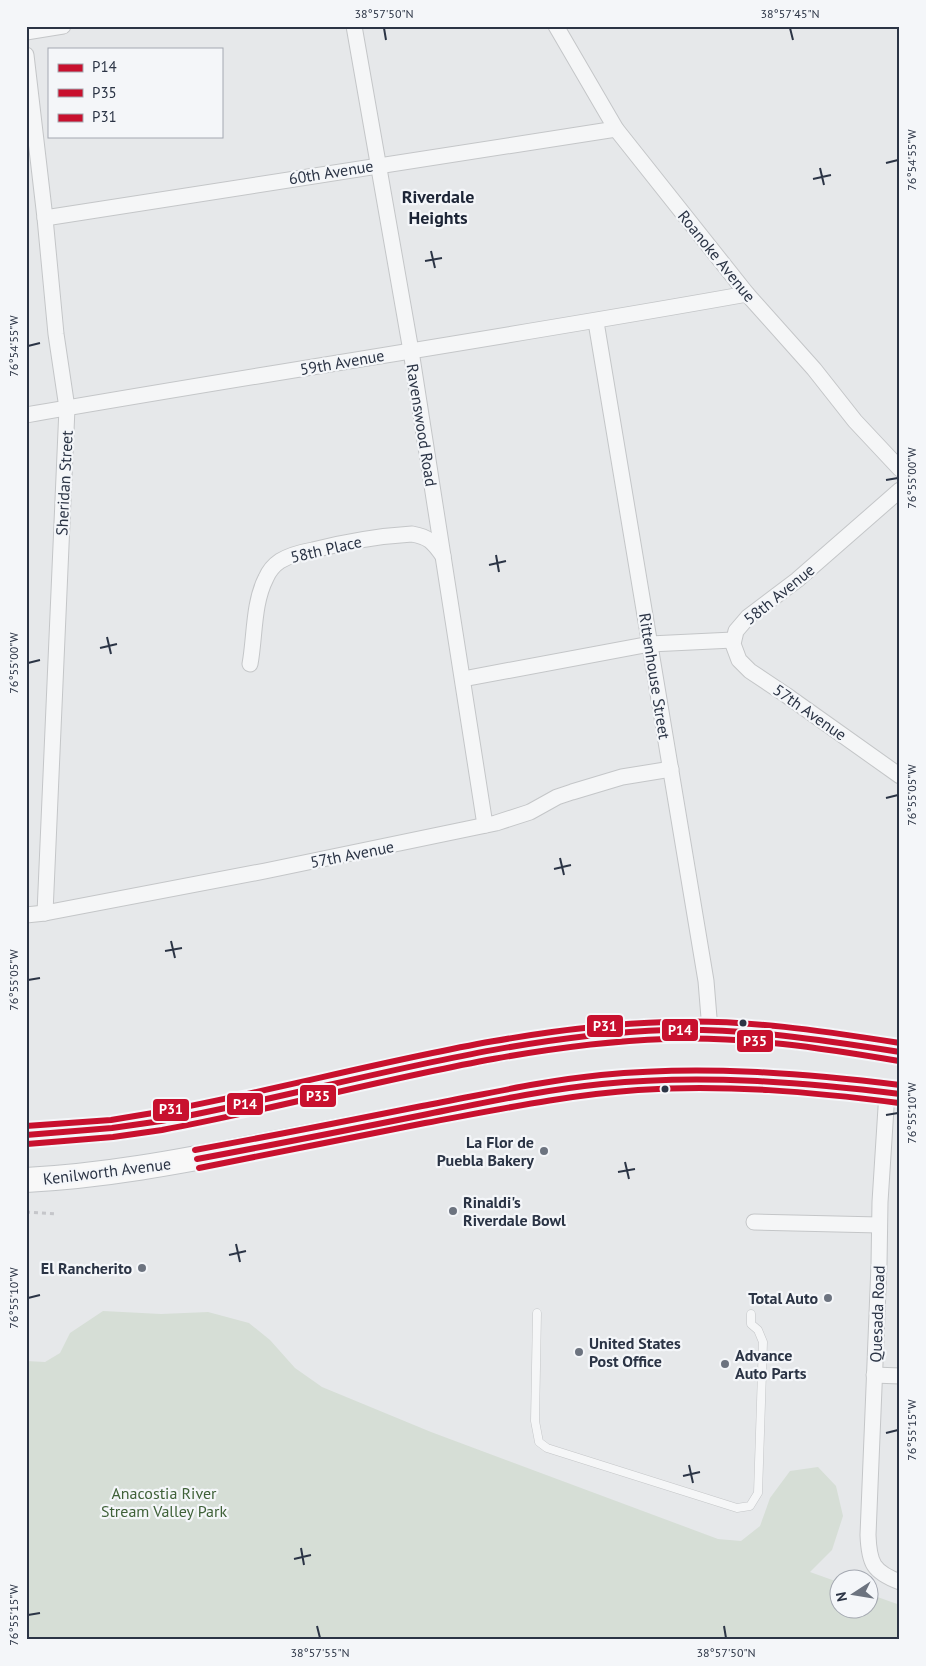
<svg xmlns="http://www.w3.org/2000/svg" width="926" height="1666" viewBox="0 0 926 1666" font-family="'PT Sans',sans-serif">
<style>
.green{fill:#d6ded6}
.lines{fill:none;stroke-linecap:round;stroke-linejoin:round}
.service-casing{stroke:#c4c6c8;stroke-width:9}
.minor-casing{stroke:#c4c6c8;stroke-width:17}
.primary-casing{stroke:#c2c5c8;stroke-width:26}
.path{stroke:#c5c6ca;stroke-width:3;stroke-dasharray:4 4;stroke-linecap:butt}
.service{stroke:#f5f6f7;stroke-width:8}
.minor{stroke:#f5f6f7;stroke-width:15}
.primary{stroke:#f8f8f8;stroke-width:24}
.bus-1-casing{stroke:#f4f6f9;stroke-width:10}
.bus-2-casing{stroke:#f4f6f9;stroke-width:10}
.bus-3-casing{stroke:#f4f6f9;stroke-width:10}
.bus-1{stroke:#c8102e;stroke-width:6}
.bus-2{stroke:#c8102e;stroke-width:6}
.bus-3{stroke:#c8102e;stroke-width:6}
.ticks{fill:none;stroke:#2b3445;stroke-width:2}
.bus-dot{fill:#2b3445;stroke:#f4f6f9;stroke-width:2}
.poi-dot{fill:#6c737f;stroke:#f4f6f9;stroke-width:2}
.labels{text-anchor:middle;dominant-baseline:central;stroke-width:4.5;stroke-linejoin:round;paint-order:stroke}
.street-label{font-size:16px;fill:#2b3445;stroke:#f4f6f9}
.poi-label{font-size:16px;font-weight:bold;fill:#2b3445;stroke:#f4f6f9;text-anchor:end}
.park-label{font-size:16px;fill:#3f6138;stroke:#f4f6f9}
.neighbourhood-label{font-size:18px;font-weight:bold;fill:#1d2536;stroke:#f4f6f9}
.line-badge{stroke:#f4f6f9;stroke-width:2}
.badge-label{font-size:14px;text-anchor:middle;font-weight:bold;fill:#fff}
.neatline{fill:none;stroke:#2b3445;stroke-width:2}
.ticks-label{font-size:12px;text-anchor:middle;fill:#2b3445}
</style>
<rect width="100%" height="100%" fill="#e6e8ea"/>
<!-- green -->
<polygon class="green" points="103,1311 161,1314 208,1312 249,1323 270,1340 295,1368 322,1387 431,1432 718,1539 741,1541 760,1526 770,1498 790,1471 818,1467 836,1486 843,1516 832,1550 810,1572 838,1582 838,1608 868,1608 869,1594 900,1605 900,1640 26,1640 26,1361 45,1362 60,1353 70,1333"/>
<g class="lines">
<defs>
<polyline id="service" points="537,1313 535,1421 539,1442 547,1448 737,1508 750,1506 758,1493 763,1342 758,1330 751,1324 751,1314"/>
<g id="minor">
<polyline points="354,26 411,351 485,825"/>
<polyline points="556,26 616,129 747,294 814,369 855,421 900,469"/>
<polyline points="26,32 63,26"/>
<polyline points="26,55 45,218 56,334 67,408 45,913"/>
<polyline points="45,218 616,129"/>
<polyline points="596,322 706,981 710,1030"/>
<path d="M26,415C266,373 507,337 747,294"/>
<polyline points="900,490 797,580 748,617 736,631 733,644 739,660 750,671 786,695 900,776"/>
<path d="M250,664C255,637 253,603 266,578C269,571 274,565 280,561C290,555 302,552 313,550C345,542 379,536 412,534C429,537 433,542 443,556"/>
<polyline points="463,679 650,644 733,640"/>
<polyline points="26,915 45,913 265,871 496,823 530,812 557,797 572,792 622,777 671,769"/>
<path d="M887,1092L880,1202L879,1265L868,1535C869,1563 873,1572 900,1582"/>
<polyline points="754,1222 879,1225"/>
<polyline points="874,1375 900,1376"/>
</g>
<g id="primary">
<path d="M26,1135C59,1133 91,1131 124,1127C173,1120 223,1109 272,1098C360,1078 448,1057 537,1043C594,1034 653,1029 710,1030C774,1032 837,1042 900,1052"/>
<path d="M26,1180C103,1176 179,1162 254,1147C309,1136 365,1126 420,1115C481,1104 542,1091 603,1084C702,1074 802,1081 900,1094"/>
</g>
</defs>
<!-- service casing -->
<use href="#service" class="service-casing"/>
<!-- minor casing -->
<use href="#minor" class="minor-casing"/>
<!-- primary casing -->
<use href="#primary" class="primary-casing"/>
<!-- path -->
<polyline class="path" points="26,1212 56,1214"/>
<!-- service -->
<use href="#service" class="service"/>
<!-- minor -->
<use href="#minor" class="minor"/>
<!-- primary -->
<use href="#primary" class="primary"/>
<defs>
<g id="bus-1">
<path d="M26,1135L112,1128L161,1121C329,1090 495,1036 667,1030C745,1028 823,1040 900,1052"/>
<path d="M197,1159C273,1145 348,1130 423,1115C483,1103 542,1090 602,1084C701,1074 801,1082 900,1094"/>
</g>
<g id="bus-2">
<path d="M27,1144L113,1137L162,1130C330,1099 495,1045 666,1039C744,1036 822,1048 899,1061"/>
<path d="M199,1168C274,1153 350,1138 425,1123C496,1110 566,1095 638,1090C725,1084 813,1092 899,1103"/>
</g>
<g id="bus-3">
<path d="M26,1126L111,1120L159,1112C328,1081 495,1027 667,1022C746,1019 823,1031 900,1043"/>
<path d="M195,1150C271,1136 347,1121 422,1106C482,1095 541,1081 601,1075C701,1065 801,1073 900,1085"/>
</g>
</defs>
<!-- bus-1 casing -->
<use href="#bus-1" class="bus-1-casing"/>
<!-- bus-2 casing -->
<use href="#bus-2" class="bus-2-casing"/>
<!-- bus-3 casing -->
<use href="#bus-3" class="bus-3-casing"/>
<!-- bus-1 -->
<use href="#bus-1" class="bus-1"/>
<!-- bus-2 -->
<use href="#bus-2" class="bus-2"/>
<!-- bus-3 -->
<use href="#bus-3" class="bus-3"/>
</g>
<!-- ticks -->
<path class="ticks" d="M384,28L386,40M790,28L793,40M886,163L898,160M820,168L824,185M813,179L831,175M431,251L435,268M425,261L442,258M28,346L40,343M886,480L898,478M496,555L499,572M489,565L506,561M107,637L111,654M100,648L117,644M28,663L40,660M886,798L898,795M560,858L564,875M554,869L571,865M171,941L175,958M165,951L182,948M28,980L40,978M886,1115L898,1113M625,1162L629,1179M618,1172L635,1169M236,1244L240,1262M229,1255L246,1251M28,1298L40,1295M886,1433L898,1430M689,1465L693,1483M683,1476L700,1472M301,1548L304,1565M294,1559L311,1555M28,1615L40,1613M317,1626L320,1638M724,1626L726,1638"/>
<!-- markers -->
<g class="bus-dot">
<circle cx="743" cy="1023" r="4.5"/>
<circle cx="665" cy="1089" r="4.5"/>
</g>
<g class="poi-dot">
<circle cx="544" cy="1151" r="5"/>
<circle cx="453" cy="1211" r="5"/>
<circle cx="142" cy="1268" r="5"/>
<circle cx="828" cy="1298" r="5"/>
<circle cx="579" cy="1352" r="5"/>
<circle cx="725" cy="1364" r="5"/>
</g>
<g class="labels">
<!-- street labels -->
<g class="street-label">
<text transform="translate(331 172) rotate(-9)">60th Avenue</text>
<text transform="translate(717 256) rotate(51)">Roanoke Avenue</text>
<text transform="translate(342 362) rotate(-10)">59th Avenue</text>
<text transform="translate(422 425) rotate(81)">Ravenswood Road</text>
<text transform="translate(64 483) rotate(-87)">Sheridan Street</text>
<text transform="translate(326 549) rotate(-13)">58th Place</text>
<text transform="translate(779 594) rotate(-39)">58th Avenue</text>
<text transform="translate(655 676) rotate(81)">Rittenhouse Street</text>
<text transform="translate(810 712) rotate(35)">57th Avenue</text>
<text transform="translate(352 854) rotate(-11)">57th Avenue</text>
<text transform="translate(107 1171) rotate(-7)">Kenilworth Avenue</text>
<text transform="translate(877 1314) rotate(-88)">Quesada Road</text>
</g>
<!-- poi labels -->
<g class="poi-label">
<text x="534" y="1142">La Flor de<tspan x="534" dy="18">Puebla Bakery</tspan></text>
<text x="463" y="1202" text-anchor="start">Rinaldi's<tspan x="463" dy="18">Riverdale Bowl</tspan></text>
<text x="132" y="1268">El Rancherito</text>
<text x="818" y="1298">Total Auto</text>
<text x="589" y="1343" text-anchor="start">United States<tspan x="589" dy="18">Post Office</tspan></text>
<text x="735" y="1355" text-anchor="start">Advance<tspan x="735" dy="18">Auto Parts</tspan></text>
</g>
<!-- park labels -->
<g class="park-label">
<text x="164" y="1493">Anacostia River<tspan x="164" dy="18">Stream Valley Park</tspan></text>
</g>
<!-- neighbourhood labels -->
<g class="neighbourhood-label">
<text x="438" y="196">Riverdale<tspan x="438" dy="21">Heights</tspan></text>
</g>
</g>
<g class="line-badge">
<rect x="586" y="1014" width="38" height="24" rx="5" fill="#c8102e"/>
<rect x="661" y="1018" width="38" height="24" rx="5" fill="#c8102e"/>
<rect x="736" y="1029" width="38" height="24" rx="5" fill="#c8102e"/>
<rect x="299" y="1084" width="38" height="24" rx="5" fill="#c8102e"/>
<rect x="226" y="1092" width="38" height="24" rx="5" fill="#c8102e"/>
<rect x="152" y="1098" width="38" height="24" rx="5" fill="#c8102e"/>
</g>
<g class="badge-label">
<text x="605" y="1031">P31</text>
<text x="680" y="1035">P14</text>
<text x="755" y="1046">P35</text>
<text x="318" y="1101">P35</text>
<text x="245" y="1109">P14</text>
<text x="171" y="1114">P31</text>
</g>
<!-- border -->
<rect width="926" height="1666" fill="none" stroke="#f4f6f9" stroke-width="55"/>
<!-- legend -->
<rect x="48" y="48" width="175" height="90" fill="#f4f6f9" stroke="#a4a8b1"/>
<rect x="58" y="64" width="25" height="8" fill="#c8102e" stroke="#a4a8b1"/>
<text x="92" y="72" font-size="15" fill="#2b3445">P14</text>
<rect x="58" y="89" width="25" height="8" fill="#c8102e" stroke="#a4a8b1"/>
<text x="92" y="98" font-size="15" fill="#2b3445">P35</text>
<rect x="58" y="114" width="25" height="8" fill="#c8102e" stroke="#a4a8b1"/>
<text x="92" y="122" font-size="15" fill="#2b3445">P31</text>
<!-- north arrow -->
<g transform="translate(854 1594) rotate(258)"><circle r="24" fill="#f4f6f9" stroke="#a4a8b1"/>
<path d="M0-4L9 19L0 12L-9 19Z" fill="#6c737f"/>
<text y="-8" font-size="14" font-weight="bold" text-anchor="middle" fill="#2b3445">N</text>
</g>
<rect x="28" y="28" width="870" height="1610" class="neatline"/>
<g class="ticks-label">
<text x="384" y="18">38°57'50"N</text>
<text x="790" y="18">38°57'45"N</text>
<text transform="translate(912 160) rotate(-90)" y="4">76°54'55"W</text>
<text transform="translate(14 346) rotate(-90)" y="4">76°54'55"W</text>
<text transform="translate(912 478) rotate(-90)" y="4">76°55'00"W</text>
<text transform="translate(14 663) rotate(-90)" y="4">76°55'00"W</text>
<text transform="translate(912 795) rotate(-90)" y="4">76°55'05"W</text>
<text transform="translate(14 980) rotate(-90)" y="4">76°55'05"W</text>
<text transform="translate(912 1113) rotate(-90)" y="4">76°55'10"W</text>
<text transform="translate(14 1298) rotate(-90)" y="4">76°55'10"W</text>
<text transform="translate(912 1430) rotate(-90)" y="4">76°55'15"W</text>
<text transform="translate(14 1615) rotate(-90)" y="4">76°55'15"W</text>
<text x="320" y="1657">38°57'55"N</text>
<text x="726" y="1657">38°57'50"N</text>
</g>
</svg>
